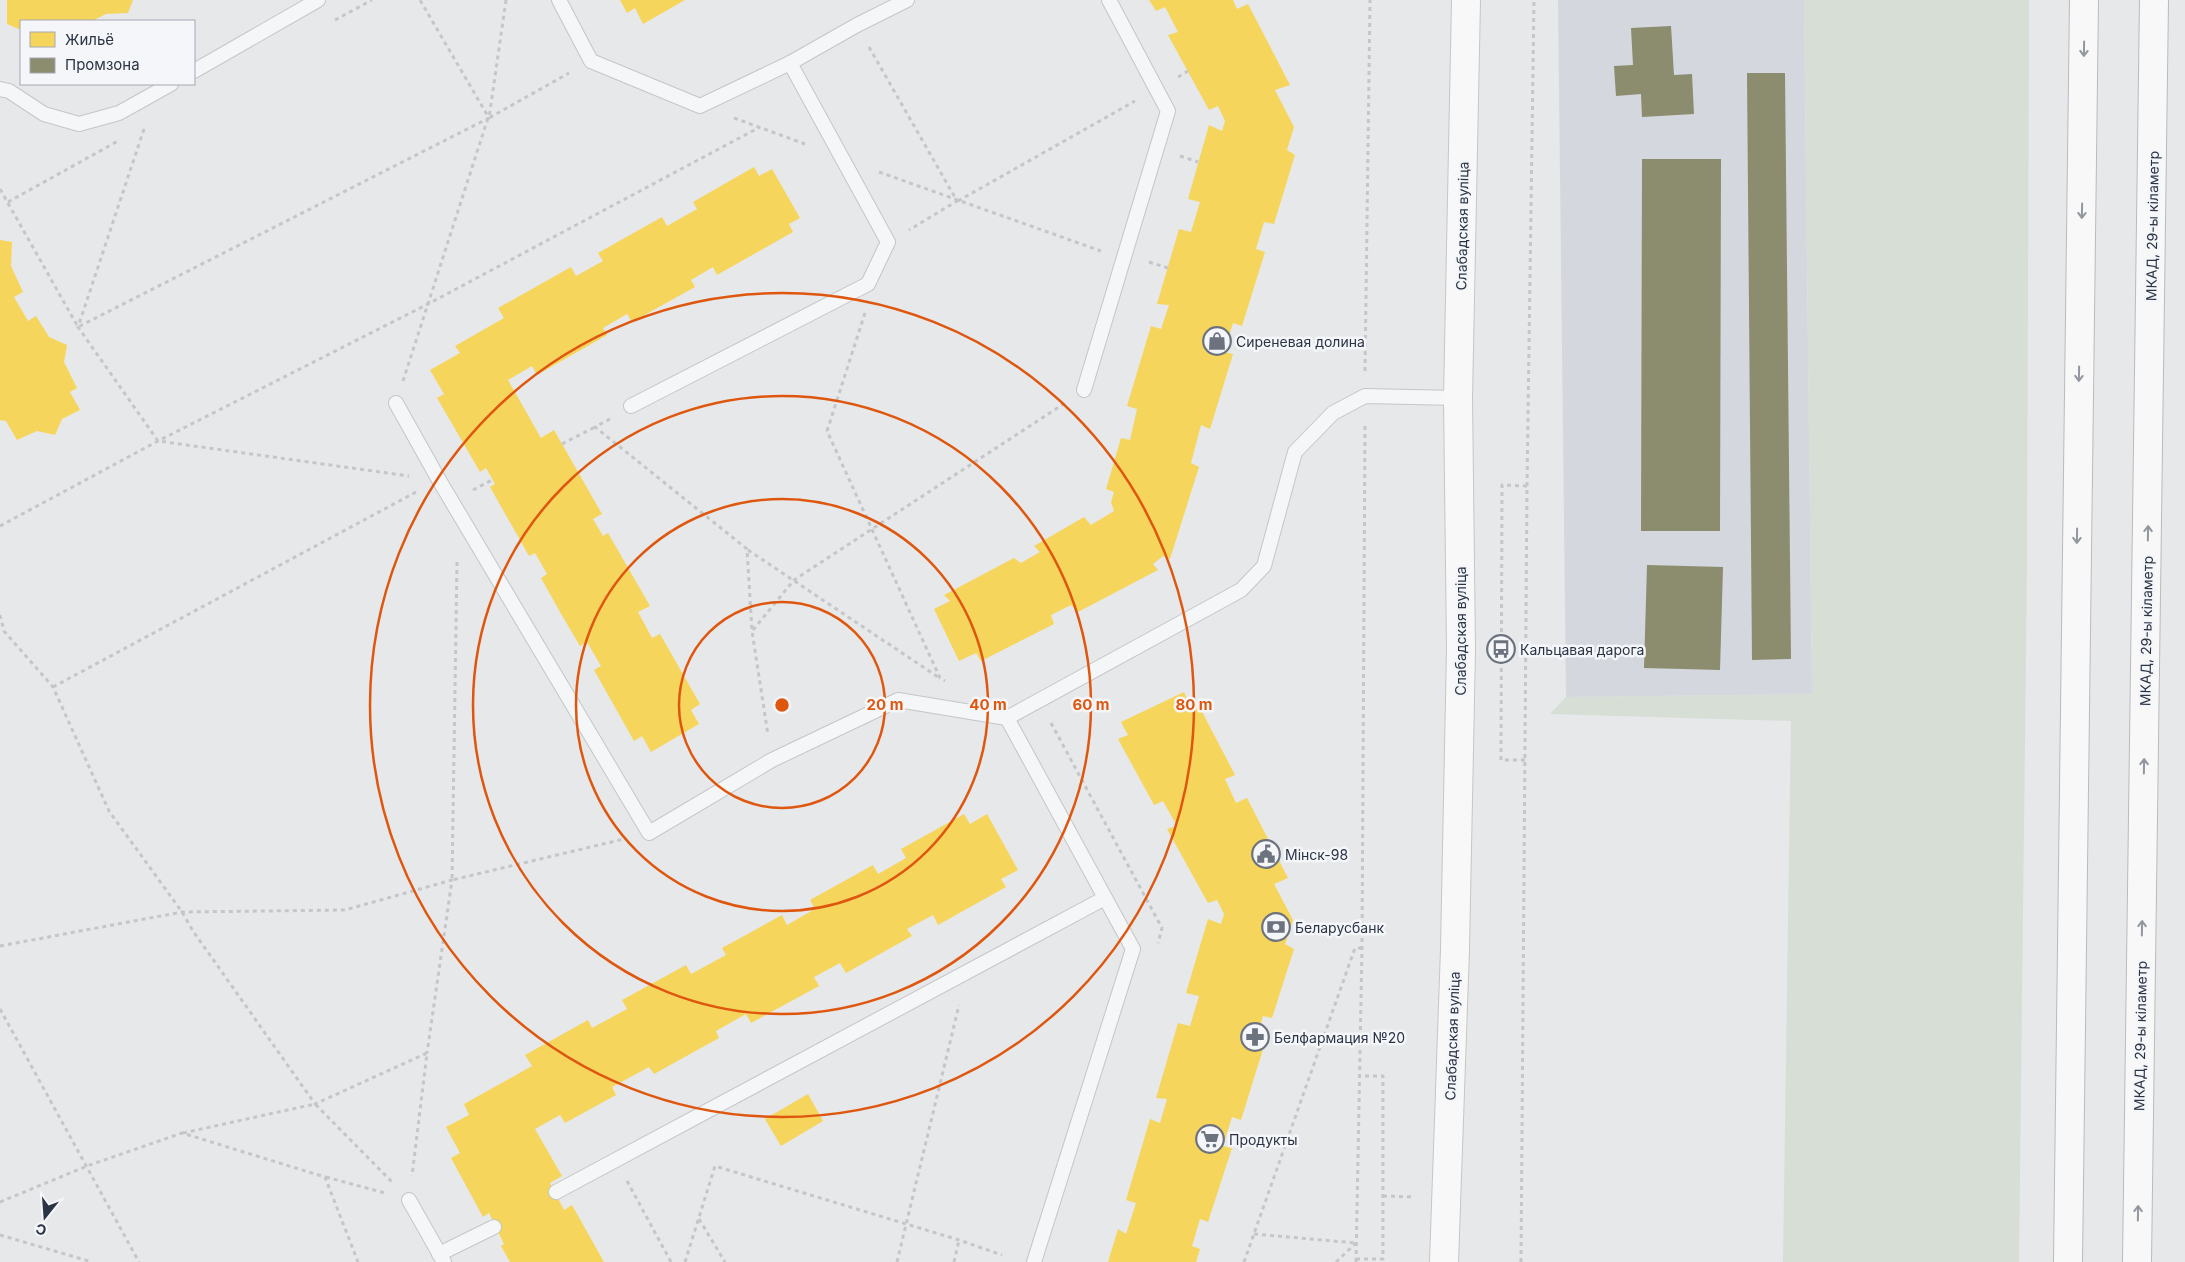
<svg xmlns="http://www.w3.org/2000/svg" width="2185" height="1262" viewBox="0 0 2185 1262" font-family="Inter,sans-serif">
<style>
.built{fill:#d4d7dd}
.green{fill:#d6ded6}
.homes{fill:#f6d55c}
.industry{fill:#8c8c6e}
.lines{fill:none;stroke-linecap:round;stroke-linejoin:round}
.service-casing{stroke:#c4c6c8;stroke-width:16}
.secondary-casing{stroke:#c4c6c8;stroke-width:30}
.trunk-casing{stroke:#b8bbbf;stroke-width:30}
.path{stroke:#c5c6ca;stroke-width:3;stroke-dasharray:4 4;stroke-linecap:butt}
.service{stroke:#f5f6f7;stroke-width:14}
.secondary{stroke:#f8f8f8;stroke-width:28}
.trunk{stroke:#f8f8f8;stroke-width:28}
.oneway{stroke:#92969e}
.ring{fill:none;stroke:#df570f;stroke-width:2.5}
.labels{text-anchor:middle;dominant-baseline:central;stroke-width:5;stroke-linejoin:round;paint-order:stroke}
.street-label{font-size:14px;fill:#2b3445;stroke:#f4f6f9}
.poi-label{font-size:14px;fill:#2b3445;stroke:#f4f6f9;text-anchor:start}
.centre{fill:#df570f;stroke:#f4f6f9;stroke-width:2.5}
.ring-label{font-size:15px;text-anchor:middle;font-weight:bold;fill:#df570f;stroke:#f4f6f9;stroke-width:5;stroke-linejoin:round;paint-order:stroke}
</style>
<rect width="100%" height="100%" fill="#e6e8ea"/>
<!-- built -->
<polygon class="built" points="1558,0 1804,0 1812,694 1566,697"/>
<!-- green -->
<polygon class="green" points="1804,0 2029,0 2027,563 2019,1262 1783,1262 1791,721 1550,714 1566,697 1812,694"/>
<!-- homes -->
<g class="homes">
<polygon points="7,0 133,0 128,13 106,14 92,21 21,21 21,30 7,24"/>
<polygon points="620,0 685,0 643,24 635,8 627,13"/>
<polygon points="1149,0 1233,0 1237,9 1248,4 1290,85 1275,90 1294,127 1287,150 1295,155 1274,224 1264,222 1256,249 1265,252 1242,326 1233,323 1224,352 1233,354 1210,429 1201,425 1191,463 1199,467 1170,559 1163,556 1153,564 1158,570 1078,612 1071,605 1051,615 1054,624 981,661 976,653 959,661 934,609 950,601 944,595 1014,558 1021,563 1040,552 1034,546 1084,517 1091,525 1114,511 1111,502 1114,492 1106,489 1121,438 1130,440 1137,409 1127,406 1151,326 1161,329 1169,305 1157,304 1179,229 1191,232 1200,202 1188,199 1209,125 1222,131 1225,121 1218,106 1209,110 1168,35 1178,32 1165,7 1156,11"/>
<polygon points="754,167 759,176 772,169 800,218 789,224 793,232 717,275 713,267 691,280 695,287 632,322 627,314 603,328 607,335 537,375 532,366 508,380 541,438 554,430 602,514 593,519 603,536 608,533 650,606 638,612 652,638 660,634 700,704 691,710 699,724 651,752 642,736 634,741 594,670 601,666 587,642 580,646 560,612 541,578 547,574 535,553 529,556 490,487 495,484 486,468 480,472 458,434 437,398 444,394 430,370 460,353 455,346 504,318 498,308 571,267 576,276 603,261 598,253 662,217 667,226 697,209 693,202"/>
<polygon points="0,240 12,242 11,266 23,292 14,297 28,321 36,316 49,337 67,345 64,362 77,388 70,392 80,410 62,419 55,435 37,431 17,440 6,421 0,420"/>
<polygon points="1184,692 1190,706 1197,702 1235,775 1225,779 1236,803 1247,798 1288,878 1274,884 1293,920 1285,944 1294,949 1272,1018 1263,1016 1255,1043 1264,1046 1241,1120 1232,1117 1223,1146 1232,1148 1208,1222 1200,1219 1192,1246 1200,1249 1196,1262 1108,1262 1118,1229 1126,1234 1136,1203 1126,1200 1150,1119 1160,1123 1167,1099 1156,1098 1178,1023 1190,1026 1199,996 1186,993 1208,919 1221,924 1224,914 1217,900 1208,903 1167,829 1177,826 1163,801 1154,805 1118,739 1128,735 1121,722"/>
<polygon points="964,814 970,824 987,814 1018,870 1001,879 1006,887 938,925 933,915 907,929 912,936 846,973 840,963 814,977 819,986 751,1023 746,1014 716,1031 719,1038 654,1074 649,1067 612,1087 616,1095 565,1123 560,1115 535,1129 562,1176 550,1183 564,1210 572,1205 604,1262 510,1262 501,1246 504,1244 489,1213 483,1217 451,1158 460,1153 446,1127 469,1115 464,1104 532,1066 525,1055 588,1020 592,1028 627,1009 622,1000 686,965 691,974 726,955 722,948 782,915 787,925 815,909 810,900 873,865 878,874 906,858 901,849"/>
<polygon points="808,1094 823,1121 781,1146 765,1119"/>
</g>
<!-- industry -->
<g class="industry">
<polygon points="1671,26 1674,75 1692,74 1694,114 1642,117 1641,94 1616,96 1614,66 1633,65 1631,28"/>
<polygon points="1747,73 1785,73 1791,659 1752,660"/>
<polygon points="1642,159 1721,159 1720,531 1641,531"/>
<polygon points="1647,565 1723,567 1720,670 1644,668"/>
</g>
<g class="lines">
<defs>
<g id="service">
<polyline points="559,0 591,61 700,106 790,63 857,25 907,0"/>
<polyline points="194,71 318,0"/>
<polyline points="0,89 9,91 44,114 79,124 119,113 171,84"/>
<polyline points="1084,390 1168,111 1109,0"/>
<polyline points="396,403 439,480 649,833 772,760 898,700 1007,718 1241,590 1264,566 1295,452 1333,413 1365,396 1458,398"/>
<polyline points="631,406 868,284 888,242 790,63"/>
<polyline points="1007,718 1133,949 1034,1262"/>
<polyline points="556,1192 1105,898"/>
<polyline points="409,1200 444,1262"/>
<polyline points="439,1254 494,1227"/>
</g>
<polyline id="secondary" points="1444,1262 1455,949 1461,649 1458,398 1466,0"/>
<g id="trunk">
<polyline points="2068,1262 2084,0"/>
<polyline points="2137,1262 2154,0"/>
</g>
</defs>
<!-- service casing -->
<use href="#service" class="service-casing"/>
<!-- secondary casing -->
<use href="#secondary" class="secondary-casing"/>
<!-- trunk casing -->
<use href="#trunk" class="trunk-casing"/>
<!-- path -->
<g class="path">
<polyline points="506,0 489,118 569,73"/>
<polyline points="335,20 372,0"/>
<polyline points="869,47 957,201 909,230"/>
<polyline points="1178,77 1188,71"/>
<polyline points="734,118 805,144"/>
<polyline points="144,129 78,327 158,441 409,476"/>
<polyline points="1180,156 1198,162"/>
<polyline points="879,172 1101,251"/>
<polyline points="0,189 78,327 489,118 420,0"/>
<polyline points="958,201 1135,101"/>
<polyline points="8,202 118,141"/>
<polyline points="1149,262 1168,268"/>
<polyline points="865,313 827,431 940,678 945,681"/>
<polyline points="1365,371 1370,0"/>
<polyline points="403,381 488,118"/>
<polyline points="610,419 595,427 747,549 752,631 768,735"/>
<polyline points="562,444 595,427"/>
<polyline points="473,490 492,480"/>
<polyline points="0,526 158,441 428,304 760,127"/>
<polyline points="748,550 938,677"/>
<polyline points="457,562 452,880 624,839"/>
<polyline points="0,615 4,631 53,687 109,811 182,912 193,931 315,1104 427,1053 412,1176"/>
<polyline points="753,630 794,580 1065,403"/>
<polyline points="53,687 418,491"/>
<polyline points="1051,723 1162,928 1158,943"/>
<polyline points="1525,760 1501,760 1502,485 1527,486"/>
<polyline points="0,946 182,912 345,910 452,880 427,1053"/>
<polyline points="0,1009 139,1262"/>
<polyline points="183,1133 315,1104 393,1183"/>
<polyline points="326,1177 385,1193"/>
<polyline points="627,1181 671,1262"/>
<polyline points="1383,1196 1415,1197"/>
<polyline points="0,1202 87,1166 182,1133 325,1177 358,1262"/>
<polyline points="699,1219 725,1262"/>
<polyline points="1254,1234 1356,1243"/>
<polyline points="0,1235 92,1262"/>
<polyline points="1356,1259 1383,1259 1383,1076 1360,1076"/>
<polyline points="685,1262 715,1166 959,1240 1002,1255"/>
<polyline points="897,1262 959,1005"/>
<polyline points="954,1262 959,1240"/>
<polyline points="1244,1262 1355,948 1362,948"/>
<polyline points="1336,1262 1356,1243"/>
<polyline points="1356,1262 1362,948 1365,425"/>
<polyline points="1521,1262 1527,486 1534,0"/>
</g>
<!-- service -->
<use href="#service" class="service"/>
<!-- secondary -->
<use href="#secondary" class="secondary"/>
<!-- trunk -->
<use href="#trunk" class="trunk"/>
</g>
<!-- one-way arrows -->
<defs><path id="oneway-shaft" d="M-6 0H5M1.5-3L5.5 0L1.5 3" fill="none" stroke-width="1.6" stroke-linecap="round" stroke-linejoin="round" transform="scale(1.25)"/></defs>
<g class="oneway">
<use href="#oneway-shaft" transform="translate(2084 49) rotate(91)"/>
<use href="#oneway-shaft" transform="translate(2082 211) rotate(91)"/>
<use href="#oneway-shaft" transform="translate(2079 374) rotate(91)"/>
<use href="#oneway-shaft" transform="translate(2148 533) rotate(-89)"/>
<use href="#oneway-shaft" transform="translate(2077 536) rotate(91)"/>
<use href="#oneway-shaft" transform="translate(2144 766) rotate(-89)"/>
<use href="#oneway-shaft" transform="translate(2142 928) rotate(-89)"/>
<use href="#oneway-shaft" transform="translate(2138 1213) rotate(-89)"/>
</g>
<!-- distance rings -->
<g class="ring">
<circle cx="782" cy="705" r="103"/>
<circle cx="782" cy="705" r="206"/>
<circle cx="782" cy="705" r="309"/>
<circle cx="782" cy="705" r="412"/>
</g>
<!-- icons -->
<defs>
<symbol id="shop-ring" viewBox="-11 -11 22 22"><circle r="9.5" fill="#f4f6f9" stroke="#6c737f" stroke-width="1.5"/><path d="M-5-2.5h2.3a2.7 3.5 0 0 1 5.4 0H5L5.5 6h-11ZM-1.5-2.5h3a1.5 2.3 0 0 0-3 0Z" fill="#6c737f"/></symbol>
<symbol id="bus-ring" viewBox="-11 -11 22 22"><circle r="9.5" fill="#f4f6f9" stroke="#6c737f" stroke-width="1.5"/><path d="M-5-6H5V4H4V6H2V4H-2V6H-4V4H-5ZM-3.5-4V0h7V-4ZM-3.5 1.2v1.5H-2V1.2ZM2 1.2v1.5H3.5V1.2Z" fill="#6c737f"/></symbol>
<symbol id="civic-ring" viewBox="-11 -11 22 22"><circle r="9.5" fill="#f4f6f9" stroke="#6c737f" stroke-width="1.5"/><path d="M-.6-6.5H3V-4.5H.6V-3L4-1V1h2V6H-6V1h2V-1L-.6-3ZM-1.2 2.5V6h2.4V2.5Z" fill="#6c737f"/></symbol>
<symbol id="bank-ring" viewBox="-11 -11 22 22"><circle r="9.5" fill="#f4f6f9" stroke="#6c737f" stroke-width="1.5"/><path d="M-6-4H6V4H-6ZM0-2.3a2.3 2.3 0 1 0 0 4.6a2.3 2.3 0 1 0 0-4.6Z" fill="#6c737f"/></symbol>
<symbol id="pharmacy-ring" viewBox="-11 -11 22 22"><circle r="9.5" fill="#f4f6f9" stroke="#6c737f" stroke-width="1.5"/><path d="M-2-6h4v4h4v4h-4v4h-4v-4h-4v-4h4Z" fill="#6c737f"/></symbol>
<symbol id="supermarket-ring" viewBox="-11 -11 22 22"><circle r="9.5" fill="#f4f6f9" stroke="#6c737f" stroke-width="1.5"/><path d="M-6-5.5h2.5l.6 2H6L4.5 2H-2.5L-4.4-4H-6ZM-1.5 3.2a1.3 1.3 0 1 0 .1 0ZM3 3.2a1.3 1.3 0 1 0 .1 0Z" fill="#6c737f"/></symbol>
</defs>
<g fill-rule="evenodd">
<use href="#shop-ring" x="1201" y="325" width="32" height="32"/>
<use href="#bus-ring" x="1485" y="633" width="32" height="32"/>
<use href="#civic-ring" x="1250" y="838" width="32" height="32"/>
<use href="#bank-ring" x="1260" y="911" width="32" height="32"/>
<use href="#pharmacy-ring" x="1239" y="1021" width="32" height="32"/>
<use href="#supermarket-ring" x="1194" y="1123" width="32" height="32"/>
</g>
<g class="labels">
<!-- street labels -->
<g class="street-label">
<text transform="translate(1462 226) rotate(-89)">Слабадская вуліца</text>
<text transform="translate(2152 226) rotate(-89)">МКАД, 29-ы кіламетр</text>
<text transform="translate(1460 631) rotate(-90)">Слабадская вуліца</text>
<text transform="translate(2146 631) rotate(-89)">МКАД, 29-ы кіламетр</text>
<text transform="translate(1452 1036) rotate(-88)">Слабадская вуліца</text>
<text transform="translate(2140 1036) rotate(-89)">МКАД, 29-ы кіламетр</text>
</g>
<!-- poi labels -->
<g class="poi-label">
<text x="1236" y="341">Сиреневая долина</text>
<text x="1520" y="649">Кальцавая дарога</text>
<text x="1285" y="854">Мінск-98</text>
<text x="1295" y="927">Беларусбанк</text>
<text x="1274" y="1037">Белфармация №20</text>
<text x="1229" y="1139">Продукты</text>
</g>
</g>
<circle cx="782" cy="705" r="8" class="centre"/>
<g class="ring-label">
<text x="885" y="710">20 m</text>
<text x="988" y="710">40 m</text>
<text x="1091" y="710">60 m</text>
<text x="1194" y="710">80 m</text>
</g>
<!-- legend -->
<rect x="20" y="20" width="175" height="65" fill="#f4f6f9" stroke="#a4a8b1"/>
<rect x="30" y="32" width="25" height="15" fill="#f6d55c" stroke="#a4a8b1"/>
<text x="65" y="45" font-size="15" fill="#2b3445">Жильё</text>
<rect x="30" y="58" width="25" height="15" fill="#8c8c6e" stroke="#a4a8b1"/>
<text x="65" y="70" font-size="15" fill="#2b3445">Промзона</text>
<!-- north arrow -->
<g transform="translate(45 1217) rotate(197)" stroke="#f4f6f9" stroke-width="4" paint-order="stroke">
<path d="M0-4L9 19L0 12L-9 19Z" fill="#2b3445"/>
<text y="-8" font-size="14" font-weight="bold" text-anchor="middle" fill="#2b3445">С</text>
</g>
</svg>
